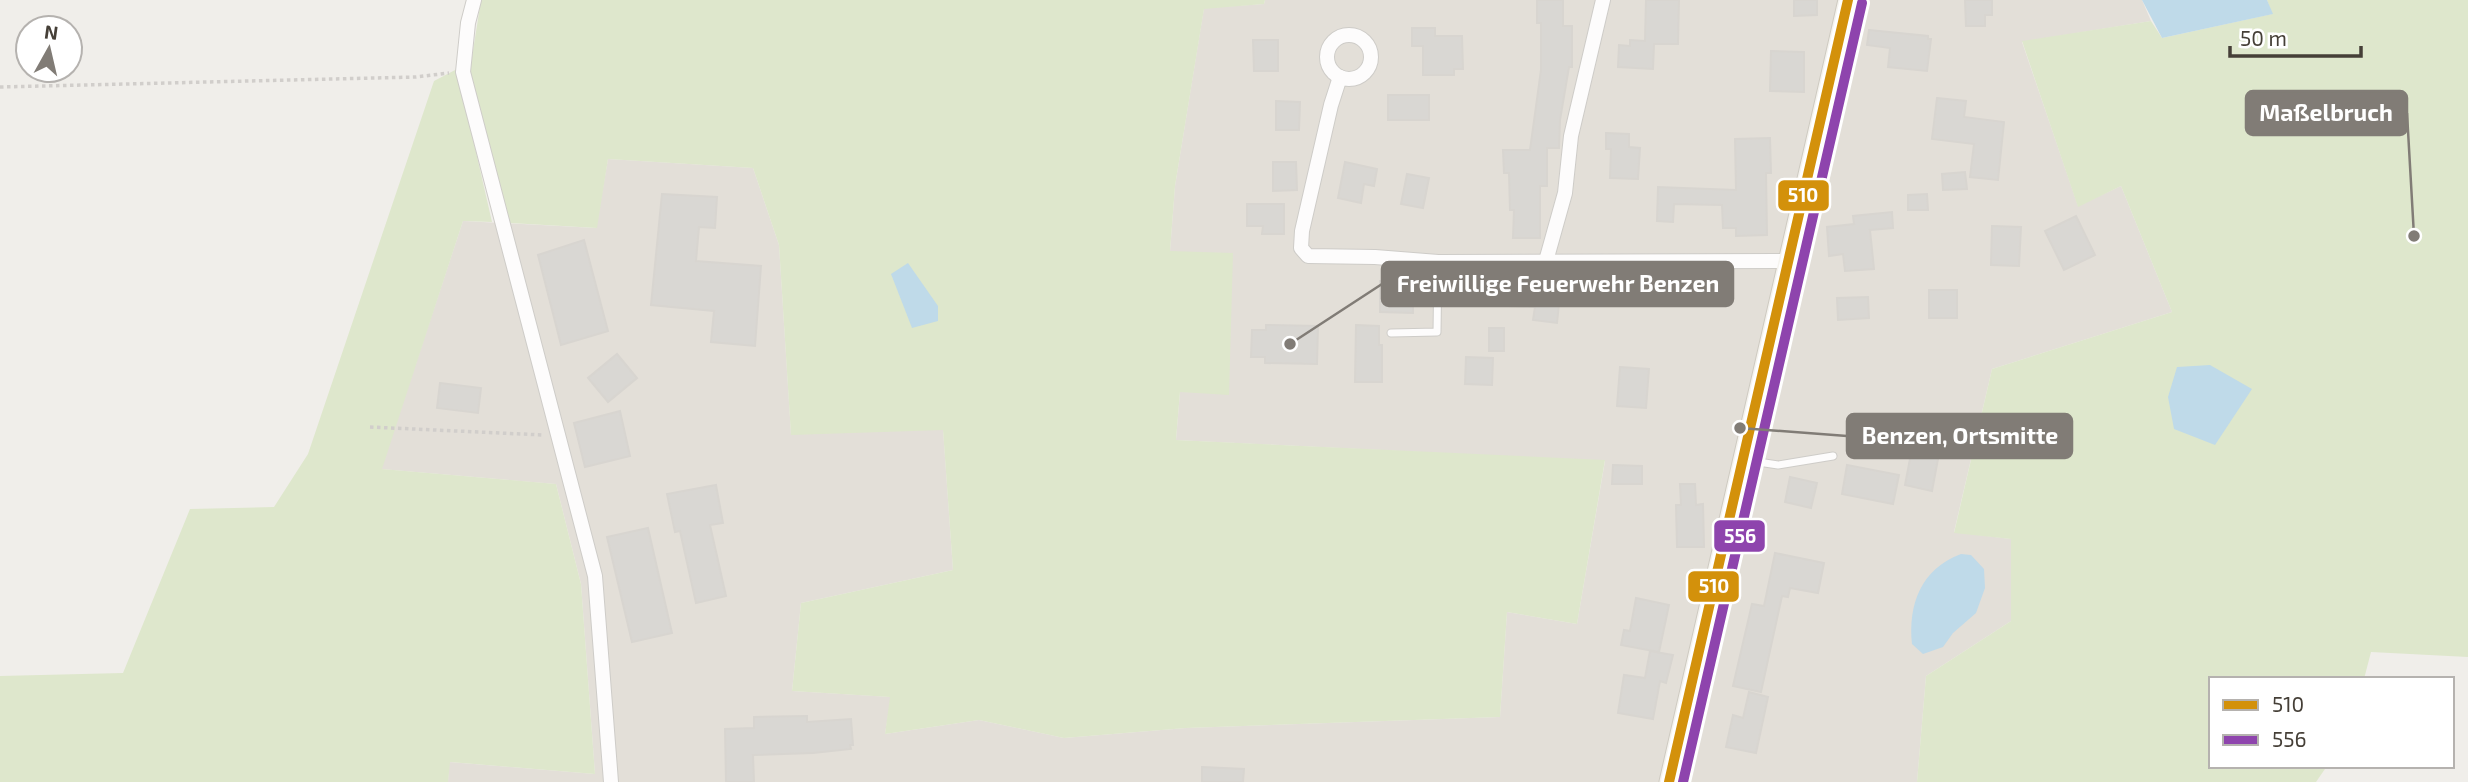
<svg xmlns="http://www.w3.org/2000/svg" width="2468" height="782" viewBox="0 0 2468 782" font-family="'Exo 2',sans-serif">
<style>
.residential{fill:#e3dfd8}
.green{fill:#dee7cc}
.water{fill:#bfdae9}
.building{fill:#d9d7d3;stroke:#d8d5d0;stroke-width:2}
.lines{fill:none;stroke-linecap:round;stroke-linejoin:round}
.lane-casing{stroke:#ceccc8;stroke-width:9}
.street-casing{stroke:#ceccc8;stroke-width:16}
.secondary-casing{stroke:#cecac1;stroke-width:21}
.path{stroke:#d1cecb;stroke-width:3.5;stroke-dasharray:3.5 3.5;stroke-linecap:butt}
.lane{stroke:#fdfcfc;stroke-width:7}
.street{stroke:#fdfcfc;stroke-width:14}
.secondary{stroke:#f6f4ef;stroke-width:19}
.bus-1-casing{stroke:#fff;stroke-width:16}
.bus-2-casing{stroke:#fff;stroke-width:16}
.bus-1{stroke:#d3910b;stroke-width:10}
.bus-2{stroke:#8e44ad;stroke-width:10}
.leader{fill:none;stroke:#817c76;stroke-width:2.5}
.callout-dot{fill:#817c76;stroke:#fff;stroke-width:2.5}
.callout{fill:#817c76;stroke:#817c76;stroke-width:2.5}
.callout-label{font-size:23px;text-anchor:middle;font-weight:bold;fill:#fff}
.line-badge{stroke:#fff;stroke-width:2.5}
.badge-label{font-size:19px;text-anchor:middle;font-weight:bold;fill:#fff}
</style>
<rect width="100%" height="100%" fill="#f0eeea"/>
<!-- residential -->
<polygon class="residential" points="1265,0 2142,0 2151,21 2022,42 2078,206 2121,186 2172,312 1992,369 1954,532 2011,539 2011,621 1926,676 1917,782 448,782 449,762 595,774 581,584 556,484 381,469 463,221 596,228 608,159 753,168 779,245 791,434 943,429 953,570 801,603 792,691 891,697 885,734 979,720 1064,738 1186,728 1500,717 1507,612 1577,624 1605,461 1176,440 1180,392 1170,251 1175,186 1204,8 1264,4"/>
<!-- green -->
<g class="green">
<polygon points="481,0 1265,0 1264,4 1204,9 1175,186 1170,251 1233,253 1229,395 1180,392 1176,440 1605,460 1577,624 1507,612 1500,717 1186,728 1064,738 979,720 885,734 890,697 792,691 801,603 953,570 943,430 791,435 779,245 753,168 608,159 597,228 510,223 469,76"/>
<polygon points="2267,0 2468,0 2468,657 2371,652 2364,679 2211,679 2211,766 2327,766 2316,782 1917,782 1926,676 2011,621 2011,539 1954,533 1992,369 2172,312 2121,186 2078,207 2022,41 2151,21 2162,38 2272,14"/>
<polygon points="457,69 492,222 463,221 382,469 556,484 581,584 595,774 450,762 448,782 0,782 0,676 123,673 190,509 274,507 308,454 434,81"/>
</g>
<!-- water -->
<g class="water">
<polygon points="2142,0 2267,0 2273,14 2162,38"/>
<polygon points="908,263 938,306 938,321 912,328 891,274"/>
<polygon points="2210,365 2252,389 2215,445 2174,429 2168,397 2177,367"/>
<path d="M1961,554L1971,555L1984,569L1985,588L1976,613L1953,633L1943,647L1923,654L1912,644C1908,604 1921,569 1961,554Z"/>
</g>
<!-- building -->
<g class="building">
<polygon points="1537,0 1563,0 1563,26 1572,26 1572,67 1569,67 1560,120 1559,148 1547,148 1547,186 1540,186 1540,238 1513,238 1514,210 1510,210 1509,173 1504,173 1503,150 1530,150 1541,70 1541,23 1537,23"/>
<polygon points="1646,0 1679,0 1678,44 1654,44 1653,69 1618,67 1619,45 1630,46 1630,40 1645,41"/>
<polygon points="1794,0 1817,0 1817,15 1794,16"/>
<polygon points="1965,0 1992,0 1992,15 1985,15 1985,26 1966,26"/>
<polygon points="1412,28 1435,28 1435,36 1462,36 1463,69 1454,69 1454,75 1423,75 1423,46 1412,46"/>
<polygon points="1869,30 1928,36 1928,39 1931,39 1927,71 1888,67 1890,48 1867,45"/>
<polygon points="1253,40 1278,40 1278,71 1254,71"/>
<polygon points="1771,51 1804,52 1804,92 1770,91"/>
<rect x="1388" y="95" width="41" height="25"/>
<polygon points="1937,98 1966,101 1964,117 2004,122 1998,180 1970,177 1974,144 1932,139"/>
<polygon points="1276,101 1300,102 1299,130 1276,130"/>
<polygon points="1606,133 1629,134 1629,147 1640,148 1638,179 1610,178 1611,149 1606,149"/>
<polygon points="1770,138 1771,173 1766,173 1767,235 1736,236 1736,228 1723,228 1722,205 1674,204 1673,222 1657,221 1658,187 1736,190 1735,139"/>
<polygon points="1273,162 1296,162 1297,190 1273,191"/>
<polygon points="1345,162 1377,169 1374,186 1364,184 1361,203 1338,198"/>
<polygon points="1965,172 1967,189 1943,190 1942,174"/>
<polygon points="1407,174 1429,178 1423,208 1401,204"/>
<polygon points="662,194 717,197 715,228 699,227 696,261 761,266 755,346 711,342 714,311 651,305"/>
<polygon points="1927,194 1928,210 1908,210 1908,195"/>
<polygon points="1247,204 1284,204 1284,234 1262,234 1263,226 1247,226"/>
<polygon points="1892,212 1893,228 1870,230 1874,269 1845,271 1843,254 1829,256 1827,227 1854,224 1853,216"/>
<polygon points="2076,216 2095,255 2064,270 2045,231"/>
<polygon points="1992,226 2021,227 2019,266 1991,265"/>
<polygon points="584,240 608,331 561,345 538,255"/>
<polygon points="1510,280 1544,281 1544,303 1559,304 1557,323 1533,320 1535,307 1509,306"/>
<polygon points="1380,281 1413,281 1413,288 1431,288 1431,304 1413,304 1413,313 1380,312"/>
<rect x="1929" y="290" width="28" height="28"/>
<polygon points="1868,297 1869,318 1838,320 1837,298"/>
<polygon points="1266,325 1318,326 1317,364 1265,363 1265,357 1251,357 1252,330 1266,330"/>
<polygon points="1356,325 1379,326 1379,345 1382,345 1382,382 1355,382"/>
<rect x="1489" y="328" width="15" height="23"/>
<polygon points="617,354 637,378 608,402 588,378"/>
<polygon points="1466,357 1493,358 1492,385 1465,384"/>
<polygon points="1620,367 1649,369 1646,408 1617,406"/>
<polygon points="440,383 481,388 478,413 437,408"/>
<polygon points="620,411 630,456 585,467 574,423"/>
<polygon points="1914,438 1941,443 1932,491 1905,485"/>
<polygon points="1613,465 1642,466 1642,484 1612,484"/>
<polygon points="1847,465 1899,475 1893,504 1842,494"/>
<polygon points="1790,477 1817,483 1811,508 1785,502"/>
<polygon points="1680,484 1695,484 1696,505 1703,504 1704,547 1677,547 1676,505 1681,505"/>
<polygon points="716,485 723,523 710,525 726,596 696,603 680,531 675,532 667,494"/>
<polygon points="648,528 672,633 632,642 607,537"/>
<polygon points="1775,553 1824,563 1818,593 1790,588 1788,597 1782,596 1761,692 1733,686 1752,604 1764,606"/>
<polygon points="1636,598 1669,605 1659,652 1621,645 1624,630 1630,631"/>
<polygon points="1650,651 1673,655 1666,683 1660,681 1653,719 1618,713 1624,675 1645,678"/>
<polygon points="1749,692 1768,697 1756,753 1726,747 1733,715 1743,718"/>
<polygon points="807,716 807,722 851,719 853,745 850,745 851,749 813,753 753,755 754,782 726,782 725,729 754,728 754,717"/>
<polygon points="1202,767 1244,769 1243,782 1202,782"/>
</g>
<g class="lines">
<defs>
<g id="lane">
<polyline points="1391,333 1437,332 1438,262"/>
<polyline points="1745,460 1778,465 1833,456"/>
</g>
<g id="street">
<polyline points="474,0 468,23 463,72 595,576 611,782"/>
<circle cx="1349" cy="57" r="22"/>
<polyline points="1340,77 1331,105 1302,231 1301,248 1308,256 1375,257 1438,262 1788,261"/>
<polyline points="1546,261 1565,193 1571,136 1603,0"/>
</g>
<polyline id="secondary" points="1669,782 1848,0"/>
</defs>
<!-- lane casing -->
<use href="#lane" class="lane-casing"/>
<!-- street casing -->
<use href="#street" class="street-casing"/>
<!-- secondary casing -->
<use href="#secondary" class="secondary-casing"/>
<!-- path -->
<g class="path">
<polyline points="0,87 416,77 449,73"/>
<polyline points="370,427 543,435"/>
</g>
<!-- lane -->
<use href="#lane" class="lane"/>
<!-- street -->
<use href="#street" class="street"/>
<!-- secondary -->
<use href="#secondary" class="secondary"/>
<defs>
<polyline id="bus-1" points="1669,782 1848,0"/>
<polyline id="bus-2" points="1683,782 1862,3"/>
</defs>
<!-- bus-1 casing -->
<use href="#bus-1" class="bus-1-casing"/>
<!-- bus-2 casing -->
<use href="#bus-2" class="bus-2-casing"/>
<!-- bus-1 -->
<use href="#bus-1" class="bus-1"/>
<!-- bus-2 -->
<use href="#bus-2" class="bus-2"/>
</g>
<!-- callouts -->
<path class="leader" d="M2414 236L2407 113M1290 344L1382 284M1740 428L1847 436"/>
<g class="callout-dot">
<circle cx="2414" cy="236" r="7"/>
<circle cx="1290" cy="344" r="7"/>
<circle cx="1740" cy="428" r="7"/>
</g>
<g class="callout">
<rect x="2246" y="91" width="161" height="44" rx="7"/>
<rect x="1382" y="262" width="351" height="44" rx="7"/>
<rect x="1847" y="414" width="225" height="44" rx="7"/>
</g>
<g class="callout-label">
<text x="2326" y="121">Maßelbruch</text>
<text x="1558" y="292">Freiwillige Feuerwehr Benzen</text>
<text x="1960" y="444">Benzen, Ortsmitte</text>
</g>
<g class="line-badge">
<rect x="1777" y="179" width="53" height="33" rx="7" fill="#d3910b"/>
<rect x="1713" y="519" width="53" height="34" rx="7" fill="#8e44ad"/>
<rect x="1687" y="570" width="53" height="33" rx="7" fill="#d3910b"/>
</g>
<g class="badge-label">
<text x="1803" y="202">510</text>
<text x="1740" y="543">556</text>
<text x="1714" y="593">510</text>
</g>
<!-- legend -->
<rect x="2209" y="677" width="245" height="91" fill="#ffffff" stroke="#b5b2af" stroke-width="2"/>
<rect x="2223" y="700" width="35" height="10" fill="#d3910b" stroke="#b5b2af" stroke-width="2"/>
<text x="2272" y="712" font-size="21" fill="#453f37">510</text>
<rect x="2223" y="735" width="35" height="10" fill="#8e44ad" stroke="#b5b2af" stroke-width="2"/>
<text x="2272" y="747" font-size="21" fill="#453f37">556</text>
<!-- north arrow -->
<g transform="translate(49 49) rotate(8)"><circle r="33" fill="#ffffff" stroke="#b5b2af" stroke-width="2"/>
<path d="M0-5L12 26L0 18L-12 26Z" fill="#817c76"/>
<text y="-10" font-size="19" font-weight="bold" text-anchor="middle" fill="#453f37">N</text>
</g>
<!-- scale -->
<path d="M2230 46v10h131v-10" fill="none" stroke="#453f37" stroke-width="3.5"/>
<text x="2240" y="46" font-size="21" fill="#453f37" stroke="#ffffff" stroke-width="5" paint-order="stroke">50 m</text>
</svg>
